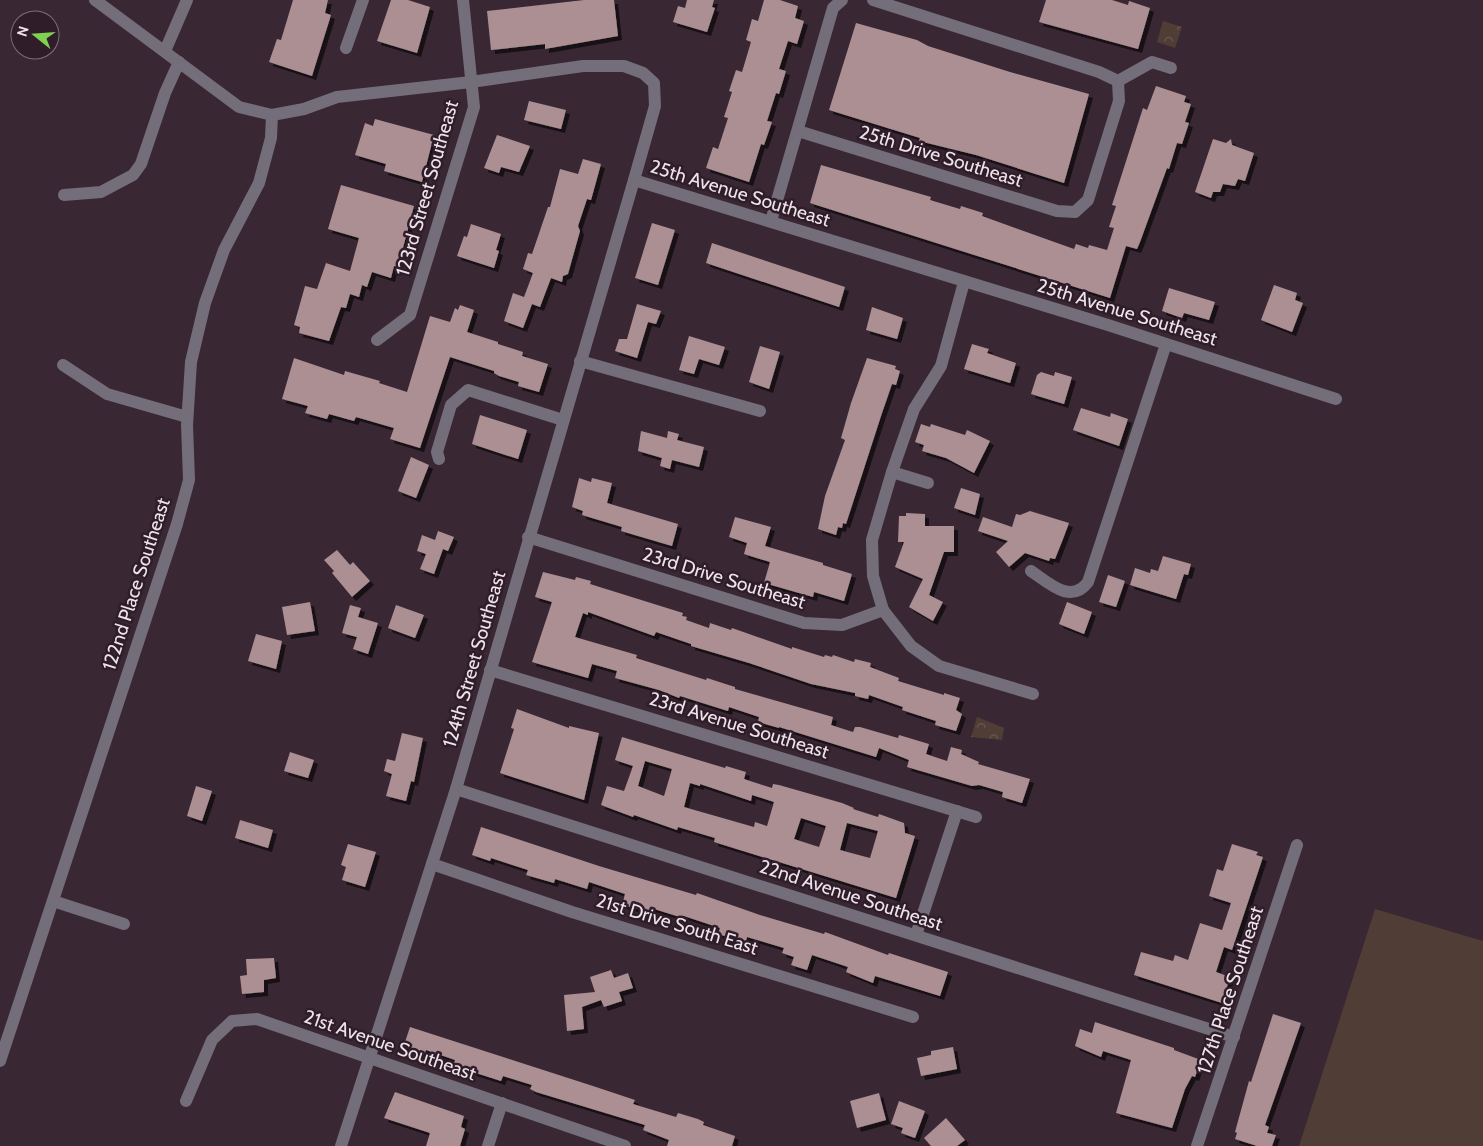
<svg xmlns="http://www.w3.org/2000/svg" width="1483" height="1146" viewBox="0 0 1483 1146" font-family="Cabin,sans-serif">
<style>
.green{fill:#503d36}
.park{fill:url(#park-crowns)}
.building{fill:#ac8f93;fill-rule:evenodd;filter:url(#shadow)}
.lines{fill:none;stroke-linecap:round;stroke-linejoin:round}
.minor{stroke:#736e7a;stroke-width:12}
.labels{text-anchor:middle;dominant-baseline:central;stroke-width:5;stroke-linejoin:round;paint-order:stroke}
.street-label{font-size:19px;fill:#efe3eb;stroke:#2f1e2a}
</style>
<defs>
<pattern id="park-crowns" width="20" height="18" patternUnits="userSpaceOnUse" patternTransform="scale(1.25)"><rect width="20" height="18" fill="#503d36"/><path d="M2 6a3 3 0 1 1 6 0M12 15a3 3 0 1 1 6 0" fill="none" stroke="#6a5953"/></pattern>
<filter id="shadow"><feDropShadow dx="4" dy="4" stdDeviation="0" flood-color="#0009"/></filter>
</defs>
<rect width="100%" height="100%" fill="#392734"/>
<!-- green -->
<polygon class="green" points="1375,909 1483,941 1483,1146 1299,1146"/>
<!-- park -->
<g class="park">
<polygon points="1163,21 1182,27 1175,48 1157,42"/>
<polygon points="977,717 1004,728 1002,740 971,737"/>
</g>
<!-- building -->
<g class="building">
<polygon points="293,0 328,0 325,13 331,15 312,76 269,62 277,39 281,40"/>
<polygon points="391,0 408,0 430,7 417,53 377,41"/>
<polygon points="584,0 614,0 618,36 545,49 545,44 491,50 487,11"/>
<polygon points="687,0 714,0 712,7 715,8 707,32 673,22 678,6 685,8"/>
<polygon points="764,0 780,0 798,6 795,18 804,21 797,44 788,41 779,69 786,71 779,94 776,93 767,121 772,122 764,145 761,144 749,182 706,168 713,147 718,149 728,118 724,117 732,92 729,91 736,70 742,72 751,42 746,40 752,19 758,21"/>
<polygon points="1046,0 1112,0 1128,5 1129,1 1150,8 1138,49 1039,22"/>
<polygon points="856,23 917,40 928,46 1010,72 1089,94 1064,183 976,155 919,141 920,138 829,110"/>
<polygon points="1156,86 1186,96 1184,102 1191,104 1185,122 1189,123 1182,144 1177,143 1169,169 1167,168 1140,242 1137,249 1126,246 1110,298 810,203 821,165 931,197 930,200 960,209 961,206 983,213 982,216 1074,249 1076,244 1088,248 1089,245 1107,250 1114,228 1109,227 1116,206 1112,205 1143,108 1147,110"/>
<polygon points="529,101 566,110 561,129 524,120"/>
<polygon points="375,119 434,135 422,182 384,171 386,164 355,155 365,123 373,126"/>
<polygon points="497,135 530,146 519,172 501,167 499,173 484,168"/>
<polygon points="1213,139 1226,143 1231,139 1232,145 1254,153 1245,181 1238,179 1235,186 1223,184 1220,192 1213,192 1211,198 1195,192"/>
<polygon points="583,159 601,164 591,200 587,199 578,226 580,231 568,274 563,276 562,282 551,278 540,307 532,304 523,328 504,321 513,293 524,297 533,273 523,269 528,253 532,254 548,207 550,207 560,169 578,174"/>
<polygon points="341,185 414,206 398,267 394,266 391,278 372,272 367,287 362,285 359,297 350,294 346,308 341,307 329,341 299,333 300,327 294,325 305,286 317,289 326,263 350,271 359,238 328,229"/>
<polygon points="652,223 675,230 658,285 635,278"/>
<polygon points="471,224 501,234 496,250 499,251 494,268 457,256 464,236 467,237"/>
<polygon points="712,243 845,287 839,307 706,263"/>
<polygon points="1274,285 1297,293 1295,300 1303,303 1292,332 1261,320"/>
<polygon points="1169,288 1215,302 1209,320 1184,313 1182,318 1162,311"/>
<polygon points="637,304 661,311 656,324 648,322 637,358 615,351 619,339 627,339"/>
<polygon points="460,305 474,310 467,332 498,342 498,344 523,352 522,356 548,364 539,392 518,386 519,382 499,376 494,373 494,371 450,357 420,448 390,439 394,428 356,417 354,421 329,414 327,419 305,413 308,406 282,399 294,358 344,375 345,371 380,381 379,383 407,392 430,316 450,322 455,308 458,310"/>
<polygon points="872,307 903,318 897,339 866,330"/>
<polygon points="689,336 725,347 719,365 699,359 694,374 679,370"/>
<polygon points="972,344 989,349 987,353 1016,363 1010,383 964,369"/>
<polygon points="760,346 780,352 769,389 749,382"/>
<polygon points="867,358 896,366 895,369 900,371 896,385 892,384 881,416 846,524 843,523 842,528 838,527 836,535 818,529 825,496 845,440 841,438 851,403"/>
<polygon points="1041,372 1054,376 1055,372 1072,377 1064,404 1031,394 1037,375"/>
<polygon points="1081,408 1110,417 1111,413 1128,419 1119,446 1073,430"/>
<polygon points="480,415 527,430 518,459 472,444"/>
<polygon points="921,424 930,427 931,424 965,435 967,430 990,441 974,473 946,458 922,451 924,445 915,442"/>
<polygon points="641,431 667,438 668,431 679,434 677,440 704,447 699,467 672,460 670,469 660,466 662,458 638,451"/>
<polygon points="411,457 429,465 416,498 398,491"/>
<polygon points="579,478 591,482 592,478 612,483 607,503 678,524 672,546 621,531 622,527 582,515 583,511 572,507"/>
<polygon points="961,488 980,494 975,515 954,508"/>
<polygon points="1030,511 1069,523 1063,539 1055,559 1050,558 1049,561 1025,553 1009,567 996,552 1008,541 978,531 983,517 1012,527 1016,514 1020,515"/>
<polygon points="906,513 925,514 925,526 954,526 954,552 944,552 929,595 943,602 933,621 909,607 923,579 895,567 904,542 898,542 899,516 906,516"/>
<polygon points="735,517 771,527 765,546 823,563 823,565 852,574 844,601 814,592 813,597 764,583 770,562 744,554 747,543 729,537"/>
<polygon points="438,531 454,537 448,551 443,549 434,574 420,569 426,554 417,551 422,535 435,540"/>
<polygon points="337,550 350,565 353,562 370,581 352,597 332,573 334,571 324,560"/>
<polygon points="1163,556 1191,564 1188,575 1184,574 1176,599 1130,585 1135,568 1150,573 1151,569 1158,571"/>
<polygon points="543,572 575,580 576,577 591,581 590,584 683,613 682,616 687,617 686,620 709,628 710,623 731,630 732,628 792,649 792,647 824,657 825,655 832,657 833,655 854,662 855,659 871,663 870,667 899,678 898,681 944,695 944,693 960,698 956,710 962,714 956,731 935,725 936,721 902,710 903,707 869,695 868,699 855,696 855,693 811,684 749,663 691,646 691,644 656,632 654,636 588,612 588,615 583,613 575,637 637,655 636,658 706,680 707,678 735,687 735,689 833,717 831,725 853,732 855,727 860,727 898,738 899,735 929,744 926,754 947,761 951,747 962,750 961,754 979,762 978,764 1030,779 1022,803 1002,797 1003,792 979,785 972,786 907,767 909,760 879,748 876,757 779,727 779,728 758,722 759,717 729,707 728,711 680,696 679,698 659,690 615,678 617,671 592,664 588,678 532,662 552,602 535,597"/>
<polygon points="1108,575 1125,581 1116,607 1099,602"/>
<polygon points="310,602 315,631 287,635 282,607"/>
<polygon points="1067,602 1092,612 1084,634 1059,624"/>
<polygon points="350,605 361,608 358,617 378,623 368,654 353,649 357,637 342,633"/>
<polygon points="396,605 424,615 415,638 388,628"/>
<polygon points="256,634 282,641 276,669 248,661"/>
<polygon points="517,709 569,728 569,726 599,733 584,800 500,773 514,729 511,728"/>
<polygon points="402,733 423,738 414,782 411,781 406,801 386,796 392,774 384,771 387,759 395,761"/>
<path d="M622,737L725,768L726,766L746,772L744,779L772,788L773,784L779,785L842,803L854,808L853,809L878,817L879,814L904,823L905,833L915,836L896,898L714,842L715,838L678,827L677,830L634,815L633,817L601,805L607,786L624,791L633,766L615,760ZM645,761L672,769L664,796L638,786ZM690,783L700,786V784L751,801L752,795L774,802L767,826L755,822L754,827L684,807ZM801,818L826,826L819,847L794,839ZM847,823L878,831L870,858L840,850Z"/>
<polygon points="290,752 314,760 308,778 284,771"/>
<polygon points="196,786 212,791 202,821 187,816"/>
<polygon points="240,820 273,830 268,848 235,838"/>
<polygon points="481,827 599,866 696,895 697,893 760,915 824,934 825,932 888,955 889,953 948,972 940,996 875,976 873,983 846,972 848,967 812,955 807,970 791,965 794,957 782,953 784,948 747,937 746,941 734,939 718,934 720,928 684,916 683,918 651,908 650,912 622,905 625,894 589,882 587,889 555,879 554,883 526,875 528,870 491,858 490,861 472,855"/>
<polygon points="348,844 376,852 365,887 342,880 346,867 341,865"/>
<polygon points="1232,844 1258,852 1256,855 1263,857 1232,950 1224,947 1216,972 1230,977 1222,1003 1134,975 1141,952 1173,961 1175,955 1188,960 1200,923 1222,930 1231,903 1209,896 1217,869 1223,871"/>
<polygon points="274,958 276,978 264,980 264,992 242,994 240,976 247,975 246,959"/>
<polygon points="611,970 614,978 628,973 633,988 619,992 622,1001 604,1007 601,1000 582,1007 584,1029 567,1031 564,995 595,992 590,977"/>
<polygon points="1273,1014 1301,1023 1265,1125 1269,1127 1267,1133 1276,1135 1272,1146 1257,1146 1235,1139 1237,1133 1235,1132 1249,1081 1251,1082"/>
<polygon points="1095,1022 1174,1048 1174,1050 1201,1060 1195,1077 1192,1076 1185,1089 1172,1128 1116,1113 1131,1060 1103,1051 1101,1057 1075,1046 1080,1029 1092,1033"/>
<polygon points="410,1027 596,1087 635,1100 633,1104 676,1117 678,1113 698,1119 704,1122 703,1125 735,1136 732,1146 667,1146 669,1140 643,1130 645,1125 536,1092 530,1089 532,1085 503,1076 501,1081 460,1068 454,1065 455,1060 426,1050 424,1055 403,1048"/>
<polygon points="953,1047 957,1069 921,1076 917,1058 931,1055 931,1051"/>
<polygon points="395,1092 464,1116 461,1127 465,1129 460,1146 426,1146 430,1133 384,1118"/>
<polygon points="879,1093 886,1120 857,1128 850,1101"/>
<polygon points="899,1101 925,1111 915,1138 901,1133 903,1128 891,1124"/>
<polygon points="946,1118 965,1140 957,1146 931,1146 924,1138"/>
</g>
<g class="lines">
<!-- minor -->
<g class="minor">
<polyline points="95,0 239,107 272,115 304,109 337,97 471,82 583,66 624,66 643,73 654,83 655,106 634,180 1108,325 1336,399"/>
<polyline points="873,0 1099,72 1118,81"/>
<polyline points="346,48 363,0"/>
<polyline points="165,51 187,0"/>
<polyline points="1118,81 1152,62 1171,68"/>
<polyline points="798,131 1057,211 1075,212 1088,200 1119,101 1118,81"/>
<polyline points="64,195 101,192 133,175 141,164 165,93 179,62"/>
<polyline points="771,221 833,8 842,0"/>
<polyline points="377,340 410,315 474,107 463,0"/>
<polyline points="580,361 760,411"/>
<polyline points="63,365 107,394 187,417"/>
<polyline points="439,459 437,452 451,405 468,390 563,420"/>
<polyline points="892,472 928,483"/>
<polyline points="528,537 804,623 842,625 883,610 911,646 939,666 1033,694"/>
<path d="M1031,571C1049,583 1071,605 1088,582L1166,344"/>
<polyline points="883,610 873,576 872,540 892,472 914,409 941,366 964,282"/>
<polyline points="490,670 976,817"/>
<polyline points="456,789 1234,1037"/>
<polyline points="432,864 572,912 913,1017"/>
<polyline points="53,901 124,924"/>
<polyline points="916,935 957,811"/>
<polyline points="0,1061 177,524 189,480 187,425 191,362 205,303 224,250 259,183 271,138 272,115"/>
<polyline points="186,1101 212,1040 232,1021 257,1019 625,1146"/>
<polyline points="341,1146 456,789 634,180"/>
<polyline points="488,1146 502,1103"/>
<polyline points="1197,1146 1297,845"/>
</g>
</g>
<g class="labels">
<!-- street labels -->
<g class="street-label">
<text transform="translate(941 156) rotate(17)">25th Drive Southeast</text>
<text transform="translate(427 188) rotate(-74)">123rd Street Southeast</text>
<text transform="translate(740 193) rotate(17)">25th Avenue Southeast</text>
<text transform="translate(1127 312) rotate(17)">25th Avenue Southeast</text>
<text transform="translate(724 578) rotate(17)">23rd Drive Southeast</text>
<text transform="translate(136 584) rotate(-72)">122nd Place Southeast</text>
<text transform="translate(474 659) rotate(-74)">124th Street Southeast</text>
<text transform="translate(739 725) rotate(17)">23rd Avenue Southeast</text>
<text transform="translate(851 895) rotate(18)">22nd Avenue Southeast</text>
<text transform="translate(677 924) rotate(17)">21st Drive South East</text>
<text transform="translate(1230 990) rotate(-72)">127th Place Southeast</text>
<text transform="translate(390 1045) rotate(19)">21st Avenue Southeast</text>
</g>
</g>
<!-- north arrow -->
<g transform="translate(35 35) rotate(287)"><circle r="24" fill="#2f1e2a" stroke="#7c6d77"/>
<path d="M0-4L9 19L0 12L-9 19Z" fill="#80d051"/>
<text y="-8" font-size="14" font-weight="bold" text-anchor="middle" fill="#efe3eb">N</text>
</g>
</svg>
